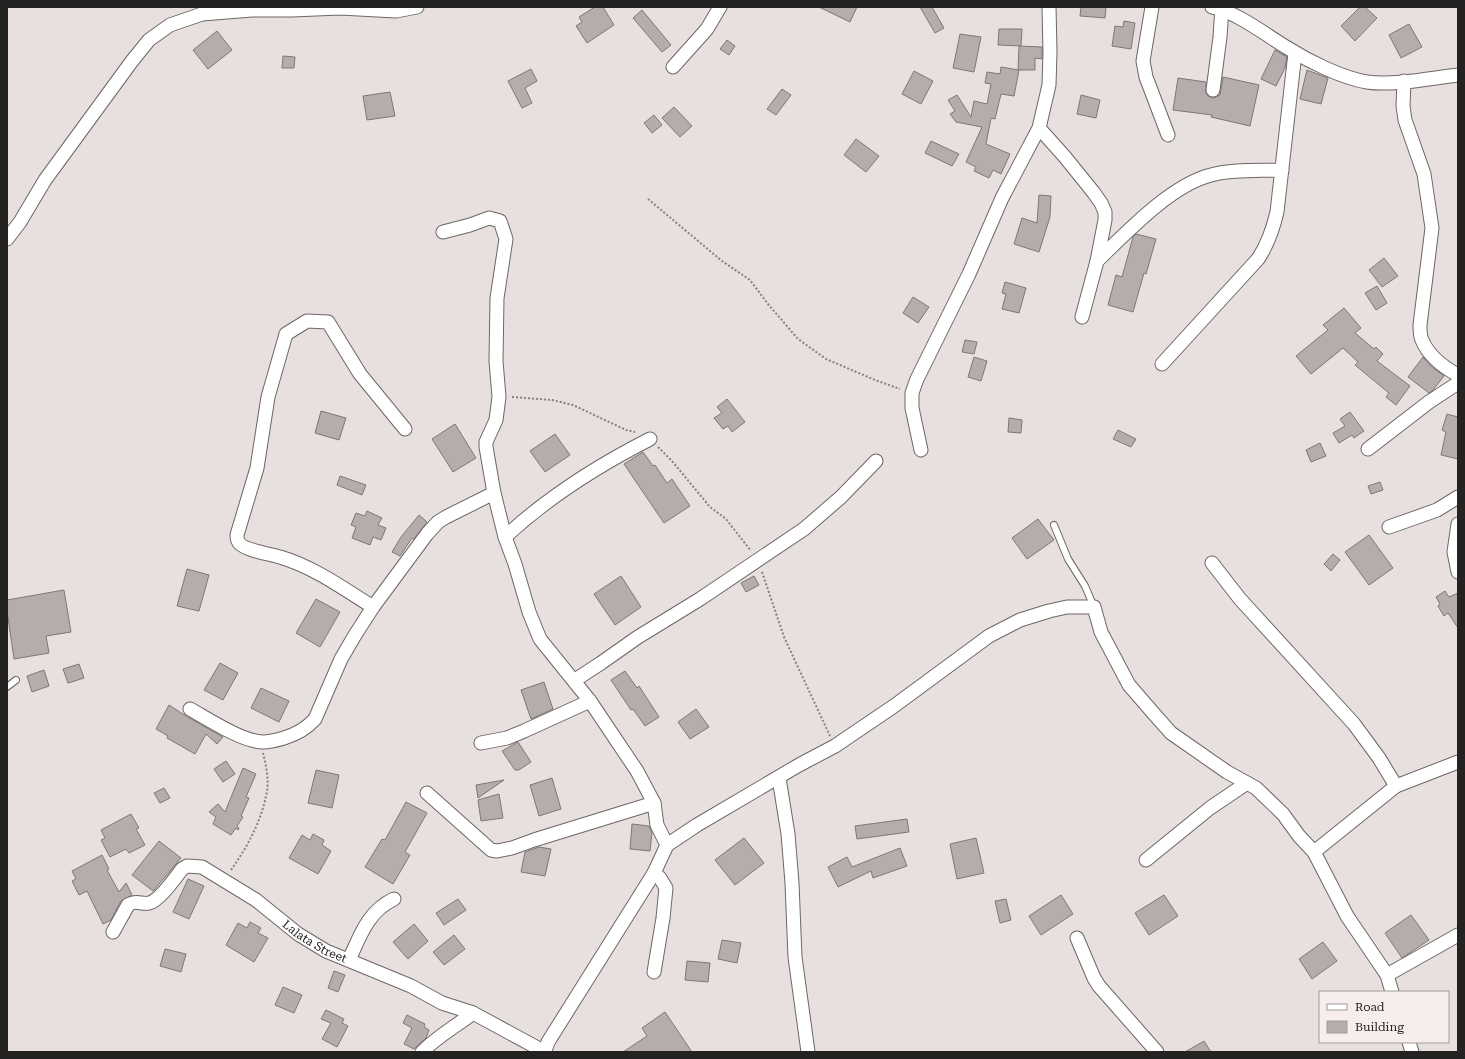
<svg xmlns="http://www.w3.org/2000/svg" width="1465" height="1059" viewBox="0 0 1465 1059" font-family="'Roboto Serif',serif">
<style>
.building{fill:#b5adac;stroke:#7f7776}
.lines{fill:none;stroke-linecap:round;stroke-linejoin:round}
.service-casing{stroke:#6d6665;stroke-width:8}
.minor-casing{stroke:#6d6665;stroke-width:15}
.path{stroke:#85807f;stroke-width:2;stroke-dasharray:2 2;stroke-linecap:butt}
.service{stroke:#fff;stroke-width:6}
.minor{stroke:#fff;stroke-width:13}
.labels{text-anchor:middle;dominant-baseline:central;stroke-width:4;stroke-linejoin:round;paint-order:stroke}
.street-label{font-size:12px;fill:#252222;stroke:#f6edec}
</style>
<rect width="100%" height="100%" fill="#e8e0df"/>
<!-- building -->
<g class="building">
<polygon points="595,7 603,7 614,25 587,43 576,26 582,22 579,17"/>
<polygon points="819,7 857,7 850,22"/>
<polygon points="920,7 932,7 944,28 935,33"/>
<polygon points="1081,7 1106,7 1105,18 1080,16"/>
<polygon points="1360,7 1365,7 1377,18 1355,41 1341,26"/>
<polygon points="642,10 671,45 662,52 633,18"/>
<polygon points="1124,21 1135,23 1131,49 1112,46 1115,26 1123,27"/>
<polygon points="1409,24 1422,47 1401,58 1389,35"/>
<polygon points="999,29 1022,29 1021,46 998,45"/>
<polygon points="217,31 232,50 208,69 193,50"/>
<polygon points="960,34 981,37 974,72 953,68"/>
<polygon points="727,40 735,46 729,55 720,49"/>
<polygon points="1019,46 1042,47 1042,59 1035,58 1035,70 1018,70"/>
<polygon points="1275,50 1287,57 1285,68 1276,86 1261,79"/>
<polygon points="283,56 295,57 294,68 282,68"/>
<polygon points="1001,67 1019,70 1014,96 1001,94 995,119 991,118 986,144 1010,154 1001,174 993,170 989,178 974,171 976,167 966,162 982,127 956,122 950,114 955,111 948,100 957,95 971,117 974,101 987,104 991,84 985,83 987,72 1000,74"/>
<polygon points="531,69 537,81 525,88 532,103 522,108 508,81"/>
<polygon points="1307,70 1328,78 1321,104 1300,99"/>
<polygon points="914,71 933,81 921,104 902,94"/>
<polygon points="1223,77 1259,85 1250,126 1211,117 1212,115 1173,110 1178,78 1206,82 1206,93 1208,96 1212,98 1216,97 1220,95"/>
<polygon points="782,89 791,95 776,115 767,109"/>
<polygon points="390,92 395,116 367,120 363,96"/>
<polygon points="1081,95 1100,100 1096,118 1077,114"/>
<polygon points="674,107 692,126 680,137 662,118"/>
<polygon points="654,115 662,125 652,133 644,123"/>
<polygon points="856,139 879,156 866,172 844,155"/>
<polygon points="931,141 959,154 952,166 925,153"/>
<polygon points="1039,195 1051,196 1050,217 1039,252 1014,244 1022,218 1037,223"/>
<polygon points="1136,234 1156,239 1146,274 1144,273 1133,312 1108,305 1116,275 1122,277 1133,237"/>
<polygon points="1384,258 1398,276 1382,287 1369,270"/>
<polygon points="1005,282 1026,288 1019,313 1002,309 1006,294 1002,293"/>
<polygon points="1377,286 1387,303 1376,310 1365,293"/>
<polygon points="913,297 929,307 918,323 903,313"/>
<polygon points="1344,308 1361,328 1355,333 1374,349 1376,347 1383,354 1377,361 1410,386 1396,405 1386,397 1389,393 1355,365 1358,362 1343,348 1311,374 1296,356 1328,330 1323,325"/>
<polygon points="965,340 977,342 974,354 962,352"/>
<polygon points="974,357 987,361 981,381 968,377"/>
<polygon points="1423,357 1432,367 1444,376 1433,390 1429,393 1408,377"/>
<polygon points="727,399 745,422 732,432 728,426 723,429 714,418 722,413 717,407"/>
<polygon points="321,411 346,418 339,440 315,433"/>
<polygon points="1350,412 1364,431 1354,438 1352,435 1339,443 1333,433 1345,426 1340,419"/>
<polygon points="1447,414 1458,417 1458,459 1441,455 1446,432 1442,430"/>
<polygon points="1009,418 1022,420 1021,433 1008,432"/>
<polygon points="455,424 476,458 453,472 432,439"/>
<polygon points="1118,430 1136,439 1131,447 1113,439"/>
<polygon points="555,434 570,455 545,472 530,451"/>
<polygon points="1320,443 1326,456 1311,462 1306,450"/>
<polygon points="643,452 653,466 655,465 667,483 672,479 690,506 664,523 624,464"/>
<polygon points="340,476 366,485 362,495 337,485"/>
<polygon points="1380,482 1383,490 1371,494 1368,486"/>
<polygon points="367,511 382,518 378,525 386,528 381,540 373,537 370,545 352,538 356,527 351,525 356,513 365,516"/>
<polygon points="419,515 427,522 414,539 412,538 400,556 392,552 401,537"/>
<polygon points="1038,519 1054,540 1027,559 1012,538"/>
<polygon points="1369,535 1393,568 1369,585 1345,552"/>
<polygon points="1333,554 1340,560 1331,571 1324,564"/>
<polygon points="187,569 209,575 199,611 177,606"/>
<polygon points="621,576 641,607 615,625 594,594"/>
<polygon points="754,576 759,585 746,592 741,583"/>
<polygon points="64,590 71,632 46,636 49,653 14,659 7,611 7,600"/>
<polygon points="1445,591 1449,597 1458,593 1458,628 1448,613 1444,616 1438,606 1440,604 1436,597"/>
<polygon points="316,599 340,612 320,647 296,633"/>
<polygon points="220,663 238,673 223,700 204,690"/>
<polygon points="79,664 84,678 68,683 63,669"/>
<polygon points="44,670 49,686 32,692 27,676"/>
<polygon points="625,671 637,688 639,686 659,717 645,726 633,709 631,710 611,680"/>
<polygon points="544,682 553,709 531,719 521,690"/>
<polygon points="261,688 289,701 279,722 251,708"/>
<polygon points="169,705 186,716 223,737 217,744 206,734 195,754 167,738 168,736 156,729"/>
<polygon points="696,709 709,727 690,739 678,722"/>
<polygon points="518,742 531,762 519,770 515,770 502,751"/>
<polygon points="226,761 235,774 223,782 214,769"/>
<polygon points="243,768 256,774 246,797 249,798 241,816 243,817 237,826 239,828 238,830 236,828 231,835 213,824 216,817 209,812 218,804 225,812"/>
<polygon points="316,770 339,775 332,808 308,803"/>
<polygon points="552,778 561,809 539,816 530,785"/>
<polygon points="504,780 478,798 476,785"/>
<polygon points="164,788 170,798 160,803 154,793"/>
<polygon points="499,794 503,818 481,821 478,800"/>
<polygon points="406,802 427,813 405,852 410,855 393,884 365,867 382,839 385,840"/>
<polygon points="131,814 139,828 136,829 145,845 129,853 126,849 110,857 101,840 105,838 101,830"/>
<polygon points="907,819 909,832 857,839 855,826"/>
<polygon points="632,824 649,826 652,833 650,851 630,849"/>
<polygon points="313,834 324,840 322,845 331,851 318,874 289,858 302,835 310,840"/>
<polygon points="744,838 764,863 735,885 715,860"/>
<polygon points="976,838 984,873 957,879 950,844"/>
<polygon points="159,841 181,858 153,891 132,875"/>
<polygon points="539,847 551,849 545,876 521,872 525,852"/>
<polygon points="900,848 907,866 873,878 871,871 838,887 828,867 847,857 852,867"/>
<polygon points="102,855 109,869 107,870 119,892 126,883 132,895 121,901 111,920 103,924 87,891 79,895 72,881 76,879 72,871"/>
<polygon points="188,879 204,886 189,919 173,912"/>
<polygon points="1061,895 1073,914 1041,935 1029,916"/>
<polygon points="1164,895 1178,916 1149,935 1135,913"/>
<polygon points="458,899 466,910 444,925 436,913"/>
<polygon points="1006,899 1011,920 1000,923 995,901"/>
<polygon points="1411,915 1429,940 1402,958 1385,933"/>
<polygon points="250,922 261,928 258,933 268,938 254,962 226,945 238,923 247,928"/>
<polygon points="414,924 428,941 408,959 393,942"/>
<polygon points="454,935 465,949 444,965 433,952"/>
<polygon points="722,940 741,943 737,963 718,959"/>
<polygon points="1323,942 1337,961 1312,979 1299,959"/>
<polygon points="165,949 186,954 181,972 160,966"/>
<polygon points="687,961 710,963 708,982 685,980"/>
<polygon points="334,971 345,975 338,992 328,988"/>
<polygon points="283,987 302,995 294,1013 275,1005"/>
<polygon points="326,1010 344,1019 342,1023 348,1026 337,1047 322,1039 331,1023 321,1019"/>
<polygon points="665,1012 692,1052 623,1052 647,1036 642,1028"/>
<polygon points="407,1015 425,1024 424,1027 429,1030 426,1038 414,1049 404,1044 412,1028 403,1023"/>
<polygon points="1204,1041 1211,1052 1185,1052"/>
</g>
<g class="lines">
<defs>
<g id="service">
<polyline points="1054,525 1068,559 1085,586 1094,607"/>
<polyline points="7,687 16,680"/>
</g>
<g id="minor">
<polyline points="1152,7 1143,61 1146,77 1168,135"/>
<path d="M1212,7C1238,13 1263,33 1286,47C1308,61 1342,78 1367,82C1392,86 1432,78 1458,75"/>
<polyline points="673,67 707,29 720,7"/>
<path d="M1404,81L1403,106L1405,120L1424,174L1432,228L1420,325C1420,329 1420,336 1422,340C1429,357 1443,367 1458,375"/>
<polyline points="1213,90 1220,37 1222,7"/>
<polyline points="1039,128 1065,157 1094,193 1101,203 1105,212 1105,220 1097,261 1082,317"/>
<polyline points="443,232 470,225 489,218 500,221 506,239 497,298 496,361 499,397 496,420 486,442 486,447 494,493 505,537 515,564 529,612 540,639 590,701 637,771 654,803 657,825 667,845 654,873 548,1042 545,1051"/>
<polyline points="7,239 20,222 45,180 132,61 149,40 170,25 202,14 252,10 292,10 340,8 396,11 417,7"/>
<path d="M1097,261C1127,232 1171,185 1211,175C1234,169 1259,171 1282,170"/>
<path d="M1162,364L1258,259C1268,244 1273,229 1277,212L1295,53"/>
<polyline points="1368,449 1429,402 1458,383"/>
<polyline points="921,450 912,408 912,393 917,379 969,274 1002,198 1039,128 1049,85 1050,52 1049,7"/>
<polyline points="1458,524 1454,552 1458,572"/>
<polyline points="1389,527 1437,510 1458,497"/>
<path d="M505,537C548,497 597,466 650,439"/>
<polyline points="1212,563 1240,599 1354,724 1379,758 1396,786 1314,852"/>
<path d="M373,607C344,589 314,567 280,557C271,554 241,550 238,541C237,539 237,537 237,535L257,468L268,397L286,334L307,321L328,322L360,374L405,429"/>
<polyline points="575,680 601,663 638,637 700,599 804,529 841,497 876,461"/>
<path d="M190,709C208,719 243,742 263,742C270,742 277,740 284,738C297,734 307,728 315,719L341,659L355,635L373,607L427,534L438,522L446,517L494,493"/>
<polyline points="481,743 507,738 524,731 590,701"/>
<polyline points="779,778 788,834 792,883 795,957 808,1052"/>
<polyline points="1396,786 1458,762"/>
<polyline points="427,793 491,850 497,851 512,848 534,840 654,803"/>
<polyline points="667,845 697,825 799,765 835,746 894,706 989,636 1020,620 1049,611 1067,607 1094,607 1101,632 1129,685 1155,715 1171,733 1227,772 1256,788 1283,814 1299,836 1314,852 1347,916 1387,975 1392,992"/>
<polyline points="1146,860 1210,808 1247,783"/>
<path id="s1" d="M113,932L128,905C137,899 141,905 149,903C159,901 176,877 182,869L187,866L202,867L256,900L298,934L326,951L411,986L442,1003L473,1013L545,1052"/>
<polyline points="1077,938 1094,978 1099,986 1157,1052"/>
<path d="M349,960C360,936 368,911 394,899"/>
<polyline points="654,972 663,918 666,888 660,878 654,873"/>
<polyline points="1387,975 1458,935"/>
<polyline points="1409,1042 1412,1052"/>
<path d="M422,1052C439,1035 455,1027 473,1013"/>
</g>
</defs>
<!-- service casing -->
<use href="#service" class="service-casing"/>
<!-- minor casing -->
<use href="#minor" class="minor-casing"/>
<!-- path -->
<g class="path">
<polyline points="648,199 722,261 750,280 768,304 798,339 826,359 875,380 900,389"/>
<polyline points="512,397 552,400 573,405 626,430 635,432"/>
<polyline points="658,447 672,461 710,507 726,519 751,551"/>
<polyline points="762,572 784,637 830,736"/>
<path d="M231,870C248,846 262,820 267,791C269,779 266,765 263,753"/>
</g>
<!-- service -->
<use href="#service" class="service"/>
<!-- minor -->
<use href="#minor" class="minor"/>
</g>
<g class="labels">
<!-- street labels -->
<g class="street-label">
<text stroke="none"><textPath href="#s1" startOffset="257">Lalata Street</textPath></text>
</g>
</g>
<!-- border -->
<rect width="1465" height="1059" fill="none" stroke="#252222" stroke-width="16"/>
<!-- legend -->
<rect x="1319" y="991" width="130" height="52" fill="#f6edec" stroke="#a29c9b"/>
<rect x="1327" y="1004" width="20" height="6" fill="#ffffff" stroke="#a29c9b"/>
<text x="1355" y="1011" font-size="12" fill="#252222">Road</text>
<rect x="1327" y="1021" width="20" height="12" fill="#b5adac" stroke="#a29c9b"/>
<text x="1355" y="1031" font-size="12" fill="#252222">Building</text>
</svg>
